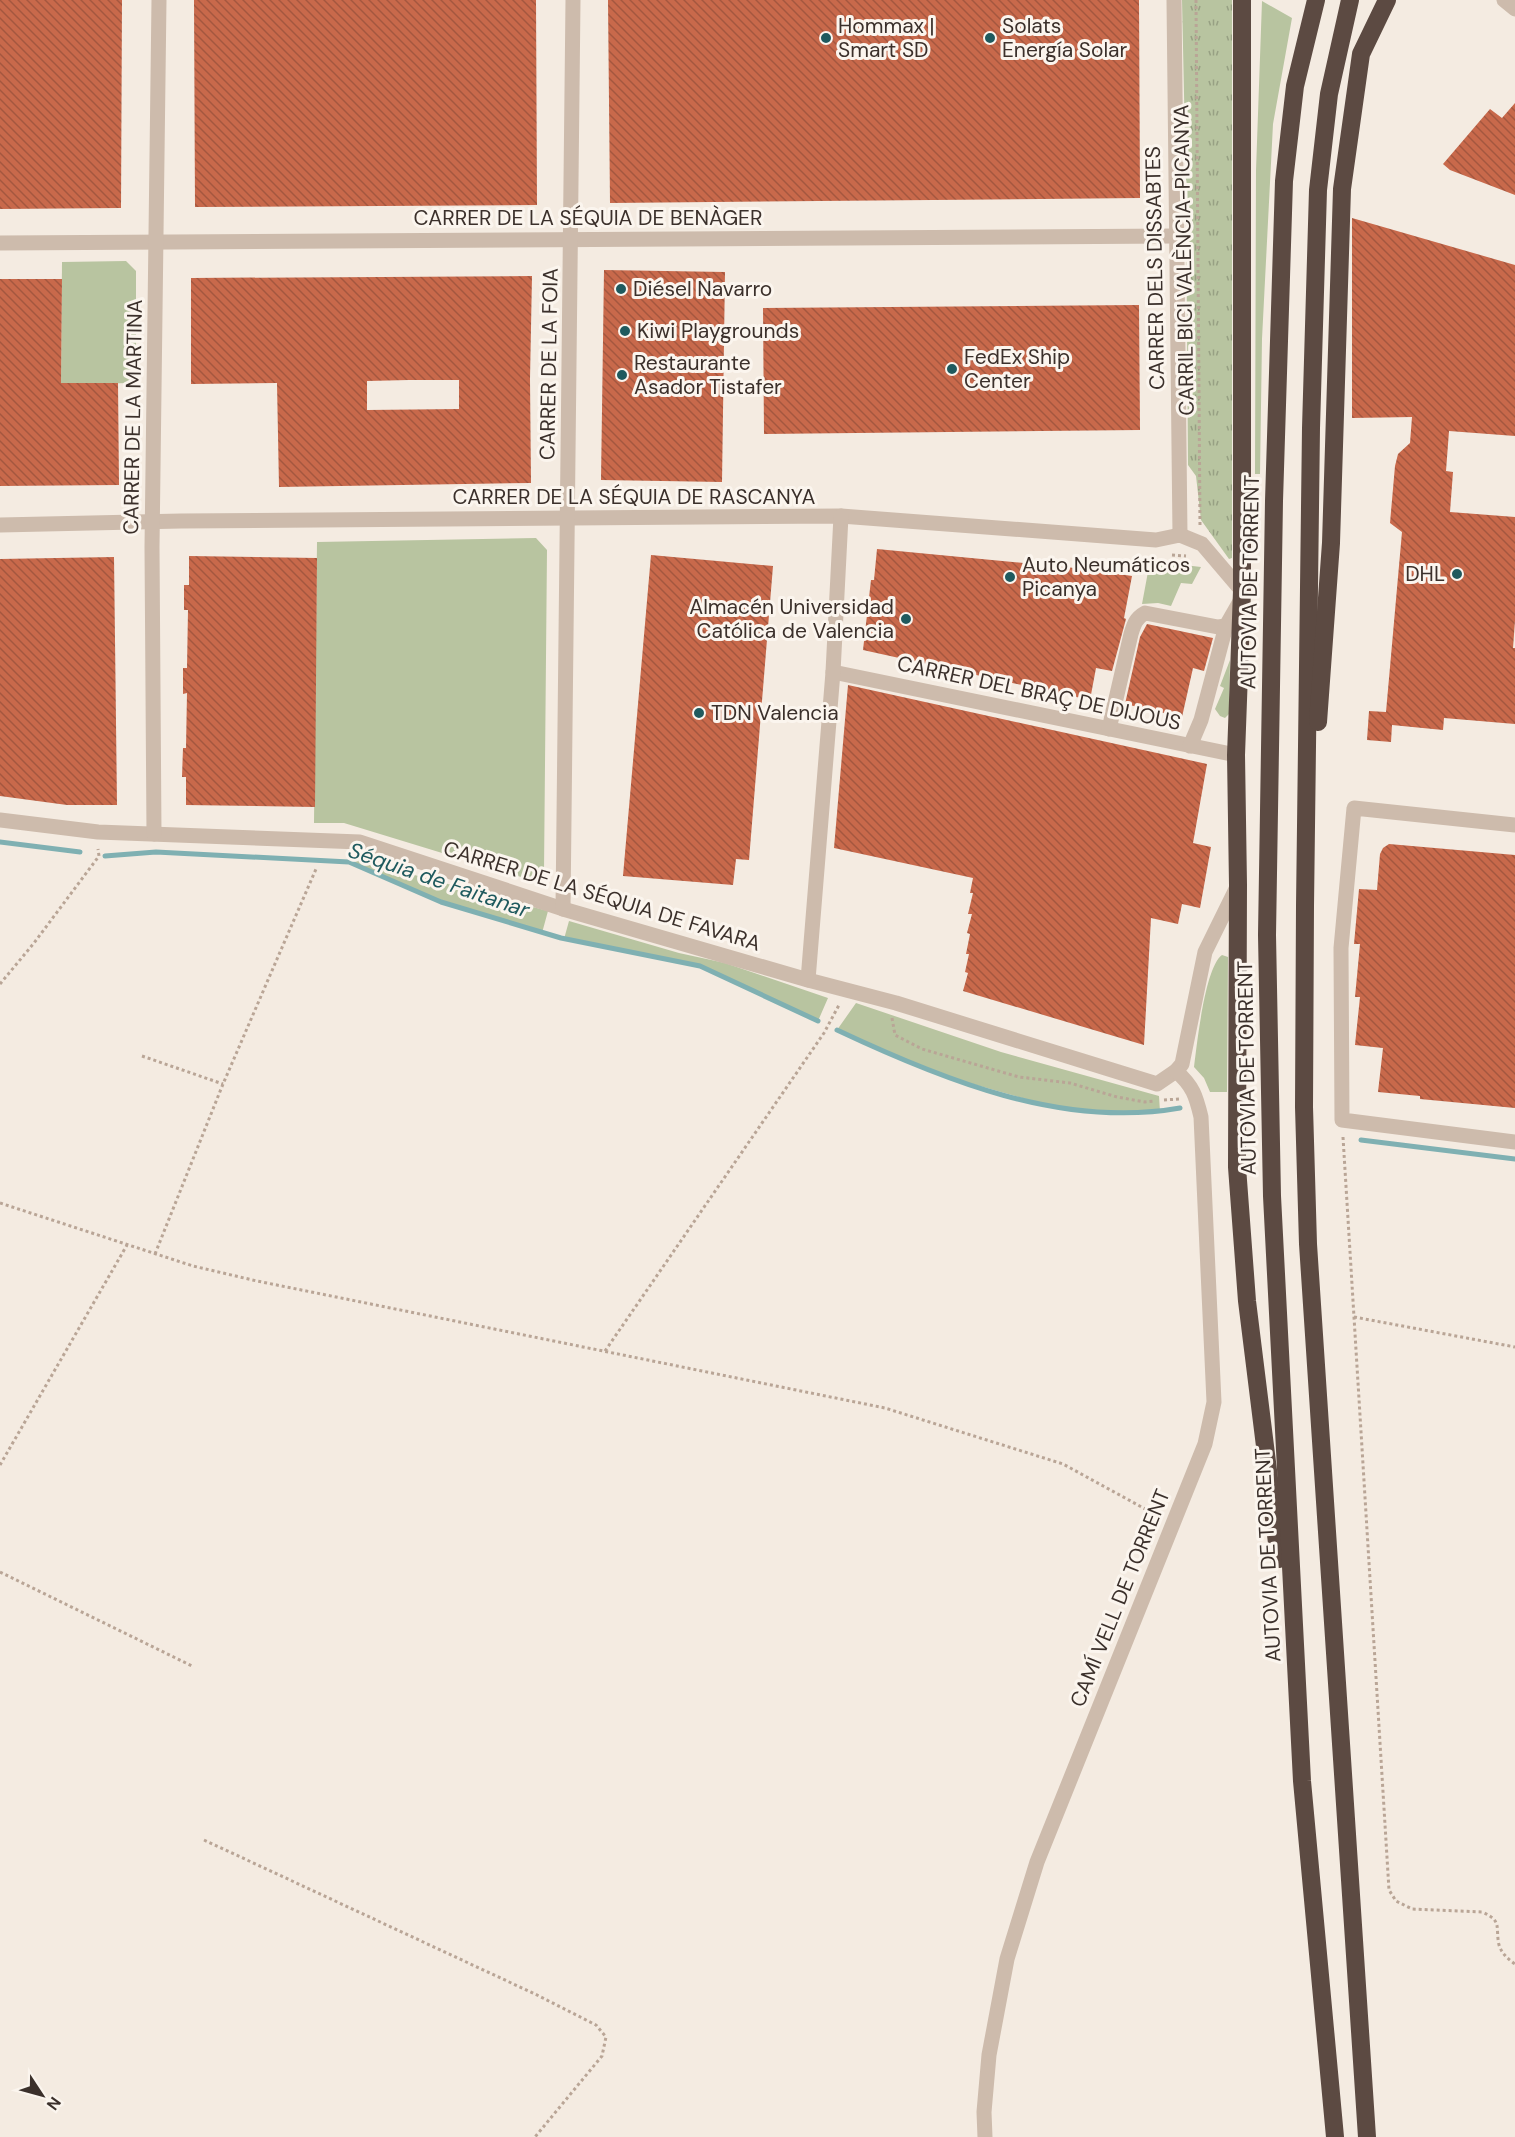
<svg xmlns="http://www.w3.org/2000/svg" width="1515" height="2137" viewBox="0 0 1515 2137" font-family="'DM Sans',sans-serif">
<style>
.grass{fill:#b8c4a0}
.park{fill:url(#park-tufts)}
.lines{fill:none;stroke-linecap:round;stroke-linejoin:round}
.stream{stroke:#7fb0b2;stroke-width:5}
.building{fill:url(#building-back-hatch);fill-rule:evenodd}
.path{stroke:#b9a596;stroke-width:3;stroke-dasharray:3 3;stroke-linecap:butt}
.minor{stroke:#cdbbac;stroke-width:15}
.highway{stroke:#5c4a42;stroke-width:18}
.poi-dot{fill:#1f5a5e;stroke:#fbf5ee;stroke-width:2}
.labels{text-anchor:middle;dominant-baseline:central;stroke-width:6;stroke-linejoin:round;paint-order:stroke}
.poi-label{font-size:21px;fill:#3b302b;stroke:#fbf5ee;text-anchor:start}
.street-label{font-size:21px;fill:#3b302b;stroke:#fbf5ee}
.water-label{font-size:22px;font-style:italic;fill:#1f5a5e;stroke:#fbf5ee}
</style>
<defs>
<pattern id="park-tufts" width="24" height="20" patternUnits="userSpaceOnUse" patternTransform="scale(1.5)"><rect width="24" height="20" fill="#b8c4a0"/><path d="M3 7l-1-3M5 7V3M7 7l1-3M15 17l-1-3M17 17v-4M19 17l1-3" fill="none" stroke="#97a083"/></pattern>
<pattern id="building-back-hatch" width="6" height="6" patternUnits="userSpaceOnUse" patternTransform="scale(1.5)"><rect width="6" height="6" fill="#c8694b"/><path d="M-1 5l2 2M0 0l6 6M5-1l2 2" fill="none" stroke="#a4573f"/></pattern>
</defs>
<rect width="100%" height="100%" fill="#f4ebe1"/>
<!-- grass -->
<g class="grass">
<polygon points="1262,1 1292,18 1273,124 1262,339 1260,474 1255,474 1256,170"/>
<polygon points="126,261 136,271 136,383 61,384 62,262"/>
<polygon points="536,538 547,550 544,872 534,881 344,823 314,823 317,542"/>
<polygon points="1150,561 1201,567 1192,584 1181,583 1171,606 1158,603 1142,604"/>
<polygon points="1230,660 1229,714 1225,718 1220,716 1215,709 1224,688 1220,686"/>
<polygon points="351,852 396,870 548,911 542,933 441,902 349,862"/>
<polygon points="569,921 679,953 725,963 828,998 818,1021 700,966 564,939"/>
<path d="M1222,955L1228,957L1227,1092H1210L1204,1078L1194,1067C1197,1044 1205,967 1222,955Z"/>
<polygon points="856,1003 1001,1052 1159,1096 1160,1112 1083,1110 1051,1106 948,1077 897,1057 837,1030"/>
</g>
<!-- park -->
<polygon class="park" points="1182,0 1232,0 1232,558 1229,559 1201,520 1196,476 1188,465 1186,187"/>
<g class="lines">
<!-- stream -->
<g class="stream">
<polyline points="0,842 80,852"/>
<polyline points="105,856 156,852 349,862 441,902 561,938 700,966 818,1021"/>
<path d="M837,1030C941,1079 1062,1129 1180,1108"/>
<polyline points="1361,1140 1515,1159"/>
</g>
</g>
<!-- building -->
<g class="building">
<polygon points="0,0 122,0 121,208 0,209"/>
<polygon points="194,0 536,0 537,205 195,207"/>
<polygon points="608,0 1139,0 1140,198 610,203"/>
<polygon points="1515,103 1515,195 1450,170 1443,164 1490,109 1502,118"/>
<polygon points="1352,218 1515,265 1515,436 1449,431 1446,471 1453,472 1450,512 1515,517 1515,621 1513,648 1515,648 1515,724 1444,718 1443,730 1392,725 1391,742 1367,740 1369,711 1386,712 1402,532 1390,523 1395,466 1398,454 1410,443 1412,417 1352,418"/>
<polygon points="604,270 725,272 722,482 601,480"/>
<path d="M532,276L530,379L531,483L279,487L277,383L191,384V278ZM409,380H459V409L367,410V381Z"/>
<polygon points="0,279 62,279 61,383 118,383 119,485 0,486"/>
<polygon points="1139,305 1140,430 764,434 763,308"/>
<polygon points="877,549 1085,569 1132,576 1124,618 1126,619 1112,671 1096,668 1090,700 863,650 871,580 874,580"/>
<polygon points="651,555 773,566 749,860 736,859 733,885 623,876"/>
<polygon points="189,556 317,558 315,807 186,805 186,777 182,777 183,748 186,748 187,693 183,694 183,668 187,668 188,610 184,610 184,585 189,585"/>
<polygon points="114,557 117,805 67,805 0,796 0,559"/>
<polygon points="1147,624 1213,638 1204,671 1193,668 1182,717 1125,704 1140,637"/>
<polygon points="848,685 1207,764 1193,843 1211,847 1200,908 1182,904 1178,924 1151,918 1144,1045 963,991 968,973 965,972 969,954 966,954 970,934 967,933 972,914 968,914 973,893 970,893 973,878 834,848"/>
<polygon points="1389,844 1515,855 1515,1108 1420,1099 1420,1096 1378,1092 1383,1048 1355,1045 1360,997 1355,997 1360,944 1354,944 1359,889 1377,890 1380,854 1383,848"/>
</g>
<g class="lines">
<!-- path -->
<g class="path">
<polyline points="1196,0 1200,526"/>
<polyline points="1172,555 1186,556"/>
<polyline points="0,984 34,943 99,856 98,849"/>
<polyline points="892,1018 895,1035 922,1049 1019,1077 1070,1083 1117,1097 1145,1102 1155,1101"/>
<polyline points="142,1056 223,1084"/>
<polyline points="1164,1100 1179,1099"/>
<path d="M1343,1137L1389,1890L1396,1901L1412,1909L1482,1912C1503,1921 1495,1927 1499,1945C1502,1954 1508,1959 1515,1964"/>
<polyline points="0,1203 193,1266 257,1281 885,1408 1063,1464 1158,1516"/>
<polyline points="155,1254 223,1084 316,869"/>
<polyline points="1354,1317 1515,1347"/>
<polyline points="605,1351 824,1033 839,1005"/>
<polyline points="0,1465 127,1245"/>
<polyline points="0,1572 192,1666"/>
<polyline points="204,1840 535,1994 596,2025 606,2037 602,2056 535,2137"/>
</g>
<!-- minor -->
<g class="minor">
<polyline points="1174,0 1180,535"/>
<polyline points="1504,0 1515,9"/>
<polyline points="0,243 1176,236"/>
<polyline points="0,525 181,521 841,516 1156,540 1180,535 1202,544 1242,591"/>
<polyline points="833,672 1236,755"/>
<path d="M1109,729L1131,634C1134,624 1136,618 1145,613L1218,627L1226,626"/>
<polyline points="1190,746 1201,720 1226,626 1242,598"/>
<polyline points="0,820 98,832 360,842 563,909 808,980 896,1003 1157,1084 1176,1071 1182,1064 1205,952 1238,885"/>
<polyline points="1515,825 1354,808 1341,948 1342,1120 1515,1142"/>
<polyline points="154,834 152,547 159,0"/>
<polyline points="563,909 573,0"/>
<polyline points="808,980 833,672 841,516"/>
<path d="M985,2137L984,2112L989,2055L1007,1959L1037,1862L1205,1444L1214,1402L1201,1117C1196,1096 1193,1086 1176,1071"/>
</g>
<!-- highway -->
<g class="highway">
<polyline points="1242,0 1242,591 1236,755 1238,885 1237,1167 1247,1301 1279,1559"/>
<polyline points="1316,0 1295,86 1284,181 1274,501 1267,935 1272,1196 1302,1781 1335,2137"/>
<polyline points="1350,0 1329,94 1318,190 1311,428 1305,906 1304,1107 1308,1244 1367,2137"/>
<polyline points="1318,722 1331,543 1342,189 1361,54 1387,0"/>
</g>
</g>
<!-- markers -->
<g class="poi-dot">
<circle cx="826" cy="38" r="6"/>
<circle cx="990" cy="38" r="6"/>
<circle cx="621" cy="289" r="6"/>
<circle cx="625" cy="331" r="6"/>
<circle cx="952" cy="369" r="6"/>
<circle cx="622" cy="375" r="6"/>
<circle cx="1457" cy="574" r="6"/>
<circle cx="1010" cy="577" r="6"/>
<circle cx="906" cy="619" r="6"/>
<circle cx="699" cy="713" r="6"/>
</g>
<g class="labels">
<!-- poi labels -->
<g class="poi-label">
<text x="838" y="26">Hommax |<tspan x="838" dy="24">Smart SD</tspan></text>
<text x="1002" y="26">Solats<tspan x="1002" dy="24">Energía Solar</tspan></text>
<text x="633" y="289">Diésel Navarro</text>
<text x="637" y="331">Kiwi Playgrounds</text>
<text x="964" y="357">FedEx Ship<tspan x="964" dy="24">Center</tspan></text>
<text x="634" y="363">Restaurante<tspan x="634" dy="24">Asador Tistafer</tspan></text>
<text x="1022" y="565">Auto Neumáticos<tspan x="1022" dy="24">Picanya</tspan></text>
<text x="1445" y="574" text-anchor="end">DHL</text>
<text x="894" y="607" text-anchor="end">Almacén Universidad<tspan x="894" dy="24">Católica de Valencia</tspan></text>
<text x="711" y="713">TDN Valencia</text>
</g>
<!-- street labels -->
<g class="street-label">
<text x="588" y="218">CARRER DE LA SÉQUIA DE BENÀGER</text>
<text transform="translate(1184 260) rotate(-91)">CARRIL BICI VALÈNCIA-PICANYA</text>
<text transform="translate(1155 268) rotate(-91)">CARRER DELS DISSABTES</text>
<text transform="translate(549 364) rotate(-89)">CARRER DE LA FOIA</text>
<text transform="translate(133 417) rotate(-89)">CARRER DE LA MARTINA</text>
<text x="634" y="497">CARRER DE LA SÉQUIA DE RASCANYA</text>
<text transform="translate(1250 582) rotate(-89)">AUTOVIA DE TORRENT</text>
<text transform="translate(1039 693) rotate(12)">CARRER DEL BRAÇ DE DIJOUS</text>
<text transform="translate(602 896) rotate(17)">CARRER DE LA SÉQUIA DE FAVARA</text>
<text transform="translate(1247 1068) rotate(-91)">AUTOVIA DE TORRENT</text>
<text transform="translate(1268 1555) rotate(-93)">AUTOVIA DE TORRENT</text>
<text transform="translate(1120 1598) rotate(-68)">CAMÍ VELL DE TORRENT</text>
</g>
<!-- water labels -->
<g class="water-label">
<text transform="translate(439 880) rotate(19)">Séquia de Faitanar</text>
</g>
</g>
<!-- north arrow -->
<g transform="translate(42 2095) rotate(126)" stroke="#fbf5ee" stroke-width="4.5" paint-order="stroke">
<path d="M0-4.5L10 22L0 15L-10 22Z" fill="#3b302b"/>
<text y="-9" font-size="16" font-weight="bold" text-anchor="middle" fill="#3b302b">N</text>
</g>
</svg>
